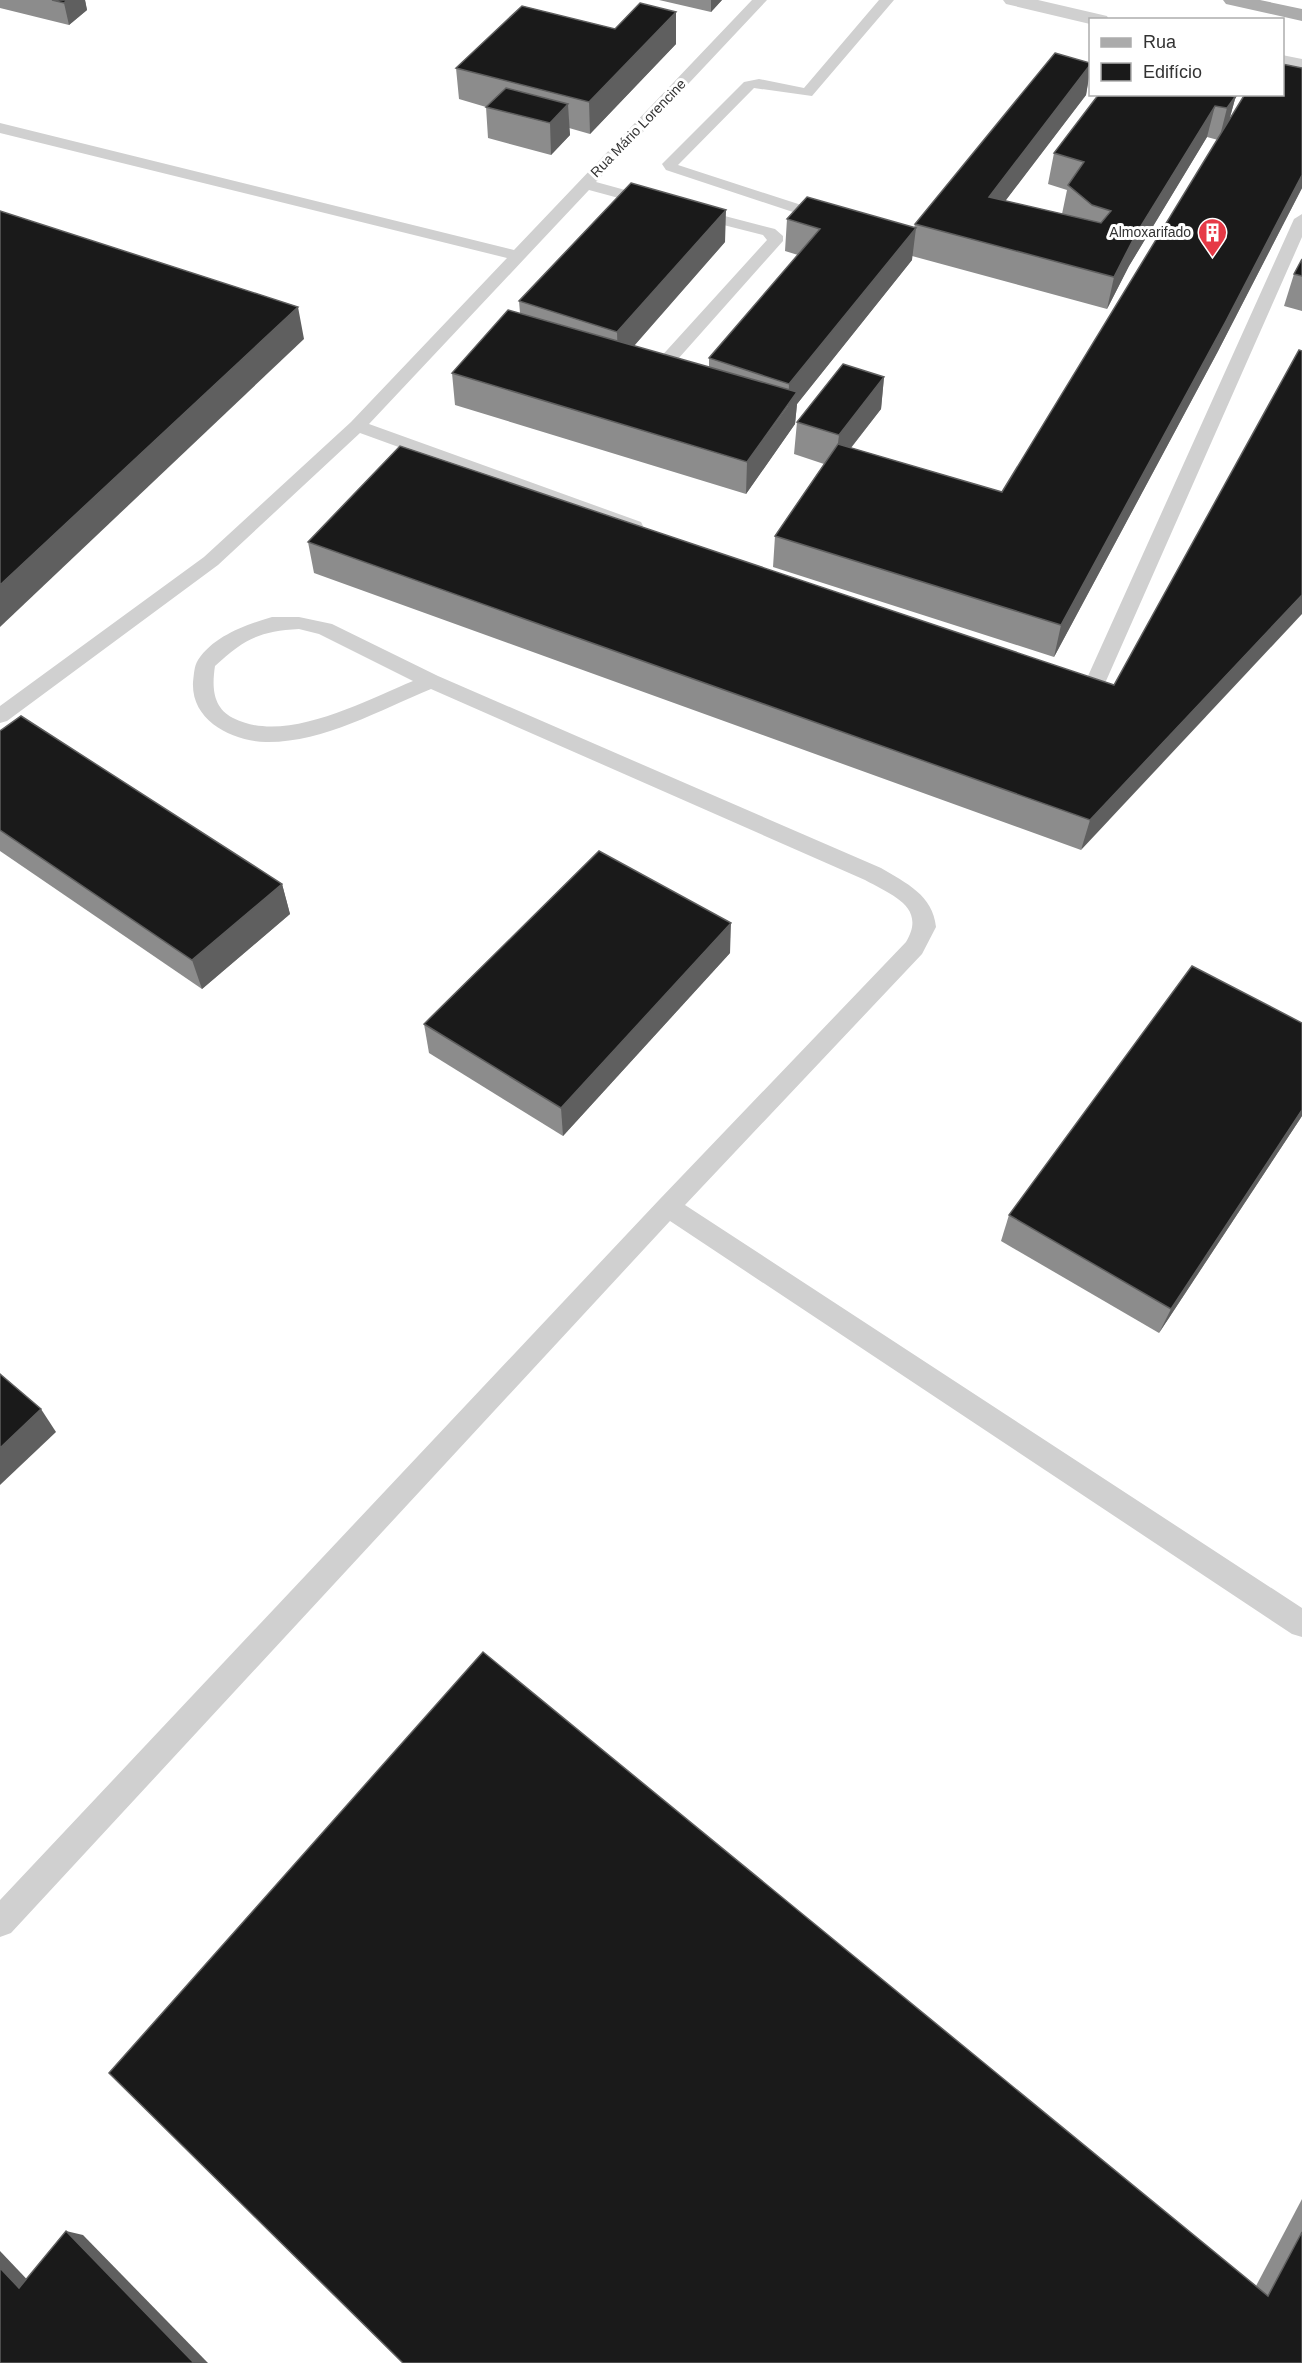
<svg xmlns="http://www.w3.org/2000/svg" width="1302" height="2363" viewBox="0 0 1302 2363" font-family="Arial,sans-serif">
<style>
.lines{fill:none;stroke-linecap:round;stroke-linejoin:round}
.lane{fill:#d0d0d0;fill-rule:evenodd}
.street{fill:#d0d0d0;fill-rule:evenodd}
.primary{fill:#ababab;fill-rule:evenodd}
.wall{fill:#8c8c8c}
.shaded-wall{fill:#5f5f5f}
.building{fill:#1a1a1a;stroke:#5f5f5f;stroke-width:1.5}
.labels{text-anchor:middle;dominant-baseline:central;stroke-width:6;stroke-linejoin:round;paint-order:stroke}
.far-street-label{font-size:14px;fill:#333;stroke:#fff}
.far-poi-label{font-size:14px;fill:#333;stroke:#fff;text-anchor:end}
</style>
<rect width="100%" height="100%" fill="#fff"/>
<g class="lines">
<!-- lane -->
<g class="lane">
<polygon points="752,0 767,0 596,182 658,199 660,202 658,205 652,207 589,190 369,424 641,522 643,526 641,530 627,530 360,433 218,565 7,721 0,723 0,706 204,557 351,422 507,258 0,133 0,123 514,250"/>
<polygon points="879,0 894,0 812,96 754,88 678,165 826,213 828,216 826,219 814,219 666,170 662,164 744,82 759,79 804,88"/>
<polygon points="694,208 775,229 783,236 783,241 670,368 664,369 655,364 658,360 767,240 763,235 688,216 686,213"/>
<polygon points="1302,214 1302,237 1106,681 1103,686 1087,691 1059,684 1056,679 1059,674 1066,672 1088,676 1294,219"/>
<path d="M272,617H299L332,624L438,676L881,868C906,883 933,895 936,927L922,954L685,1205L1302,1608V1637L1292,1634L670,1221L11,1933L0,1937V1900L659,1200L906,942C927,907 892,895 865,880L431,689C380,710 322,743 266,742C232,741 191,721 193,682C194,675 194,666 198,660C214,636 245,625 272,617ZM299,629L319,634L413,681C364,701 285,745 233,718C212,707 212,686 215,666C244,639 260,631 299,629Z"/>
</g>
<!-- street -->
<g class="street">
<polygon points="1003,0 1038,0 1107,16 1109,20 1090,20 1090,24 1006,4"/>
<polygon points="1282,55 1302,59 1302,71 1282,67"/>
</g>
<!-- primary -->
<polygon class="primary" points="1223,0 1260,0 1302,9 1302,21 1226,4"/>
</g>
<!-- wall -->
<g class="wall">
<polygon points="0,0 85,0 87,10 69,25 0,8"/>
<polygon points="659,0 722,0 711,12"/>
<polygon points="676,12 676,44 590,134 569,128 570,135 551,155 488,138 486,107 459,99 456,68 615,29"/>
<polygon points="1090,63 1090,71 1086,95 1005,201 1062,214 1067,190 1048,184 1054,153 1099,94 1238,94 1235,99 1229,121 1302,68 1302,188 1217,353 1054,657 773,567 775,536 824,464 794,454 797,422 884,377 881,409 851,448 1002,492 1218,140 1207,137 1129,266 1107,309 912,256 912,260 797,404 795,424 746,494 455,405 452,373 520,313 519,301 725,242 634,346 709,367 709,358 798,255 785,251 787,219 914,228 915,224"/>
<polygon points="1302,259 1302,311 1284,306 1294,274"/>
<polygon points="1302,351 1081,850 314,573 308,542 1114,685"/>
<polygon points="0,731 282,884 290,914 202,989 0,851"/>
<polygon points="730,953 563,1136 429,1053 424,1024"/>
<polygon points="1302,1116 1159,1333 1001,1241 1009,1215"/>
<polygon points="1302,2199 1302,2363 1256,2286"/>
</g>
<!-- shaded-wall -->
<g class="shaded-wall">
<polygon points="67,0 85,0 87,10 69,25 64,3"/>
<polygon points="711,0 722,0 711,12"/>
<polygon points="676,12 676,44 590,134 589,102"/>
<polygon points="1090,65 1090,71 1086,95 984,229 989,197"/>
<polygon points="1222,94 1238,94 1235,99 1227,128 1219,140 1227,108"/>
<polygon points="568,104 570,135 551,155 550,123"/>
<polygon points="1215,106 1207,137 1129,266 1107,309 1114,277 1136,234"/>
<polygon points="1302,175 1302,188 1217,353 1054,657 1061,625"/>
<polygon points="726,210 725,242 618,364 617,332"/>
<polygon points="916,228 912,260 797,404 795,424 746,494 747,462 788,406 789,384"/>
<polygon points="298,307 304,339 0,627 0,585"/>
<polygon points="884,377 881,409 835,468 839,435"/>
<polygon points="1302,595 1302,614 1081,850 1090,820"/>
<polygon points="282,884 290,914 202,989 192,960"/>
<polygon points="731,923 730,953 563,1136 561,1108"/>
<polygon points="1302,1110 1302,1116 1159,1333 1171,1309"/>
<polygon points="41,1409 56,1432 0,1485 0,1448"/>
<polygon points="66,2231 83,2235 208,2363 194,2363"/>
<polygon points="0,2251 38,2291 19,2288 0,2268"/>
</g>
<!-- building -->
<g class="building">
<polygon points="52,0 67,0 64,3"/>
<polygon points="640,3 676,12 589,102 456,68 522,6 615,29"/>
<polygon points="1055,53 1090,63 1090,65 989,197 1101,223 1111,211 1092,205 1068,185 1084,162 1054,153 1099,94 1227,94 1235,97 1227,108 1215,106 1136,234 1114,277 915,224"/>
<polygon points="1282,64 1302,68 1302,175 1226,321 1061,625 775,536 838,444 1002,492 1245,94 1282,94"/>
<polygon points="506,88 568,104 550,123 486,107"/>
<polygon points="631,183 726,210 617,332 519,301"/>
<polygon points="807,197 916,228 789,384 709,358 820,229 787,219"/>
<polygon points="0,211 298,307 0,585"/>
<polygon points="1302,259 1302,276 1294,274"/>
<polygon points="508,310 797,392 747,462 452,373"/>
<polygon points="1299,350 1302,351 1302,595 1090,820 308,542 400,446 1114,685"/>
<polygon points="843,364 884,377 839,435 797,422"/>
<polygon points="21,716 282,884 192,960 0,830 0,731"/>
<polygon points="599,851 731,923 561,1108 424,1024"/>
<polygon points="1192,966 1302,1023 1302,1110 1171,1309 1009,1215"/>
<polygon points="0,1374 41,1409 0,1448"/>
<polygon points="483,1652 1268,2296 1302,2232 1302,2363 403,2363 109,2073"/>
<polygon points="66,2231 194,2363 0,2363 0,2268 19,2288"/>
</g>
<!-- icons -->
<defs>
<symbol id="building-pin" viewBox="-11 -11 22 30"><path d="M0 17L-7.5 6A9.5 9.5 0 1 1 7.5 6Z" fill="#e63946" stroke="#fff"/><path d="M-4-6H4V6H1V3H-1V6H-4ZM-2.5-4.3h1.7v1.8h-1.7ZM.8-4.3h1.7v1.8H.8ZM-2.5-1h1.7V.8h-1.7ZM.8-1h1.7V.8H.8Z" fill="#fff"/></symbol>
</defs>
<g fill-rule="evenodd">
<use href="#building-pin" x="1196" y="216" width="33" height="45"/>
</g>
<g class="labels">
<!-- far-street labels -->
<g class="far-street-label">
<text transform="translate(638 128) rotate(-46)">Rua Mário Lorencine</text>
</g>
<!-- far-poi labels -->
<g class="far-poi-label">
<text x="1191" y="232">Almoxarifado</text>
</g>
</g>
<!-- legend -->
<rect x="1089" y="18" width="195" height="78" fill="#ffffff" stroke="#adadad" stroke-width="1.5"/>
<rect x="1101" y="38" width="30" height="9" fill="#ababab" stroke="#adadad" stroke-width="1.5"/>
<text x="1143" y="48" font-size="18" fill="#333333">Rua</text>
<rect x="1101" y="63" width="30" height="18" fill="#1a1a1a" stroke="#adadad" stroke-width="1.5"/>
<text x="1143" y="78" font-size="18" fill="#333333">Edifício</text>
</svg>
